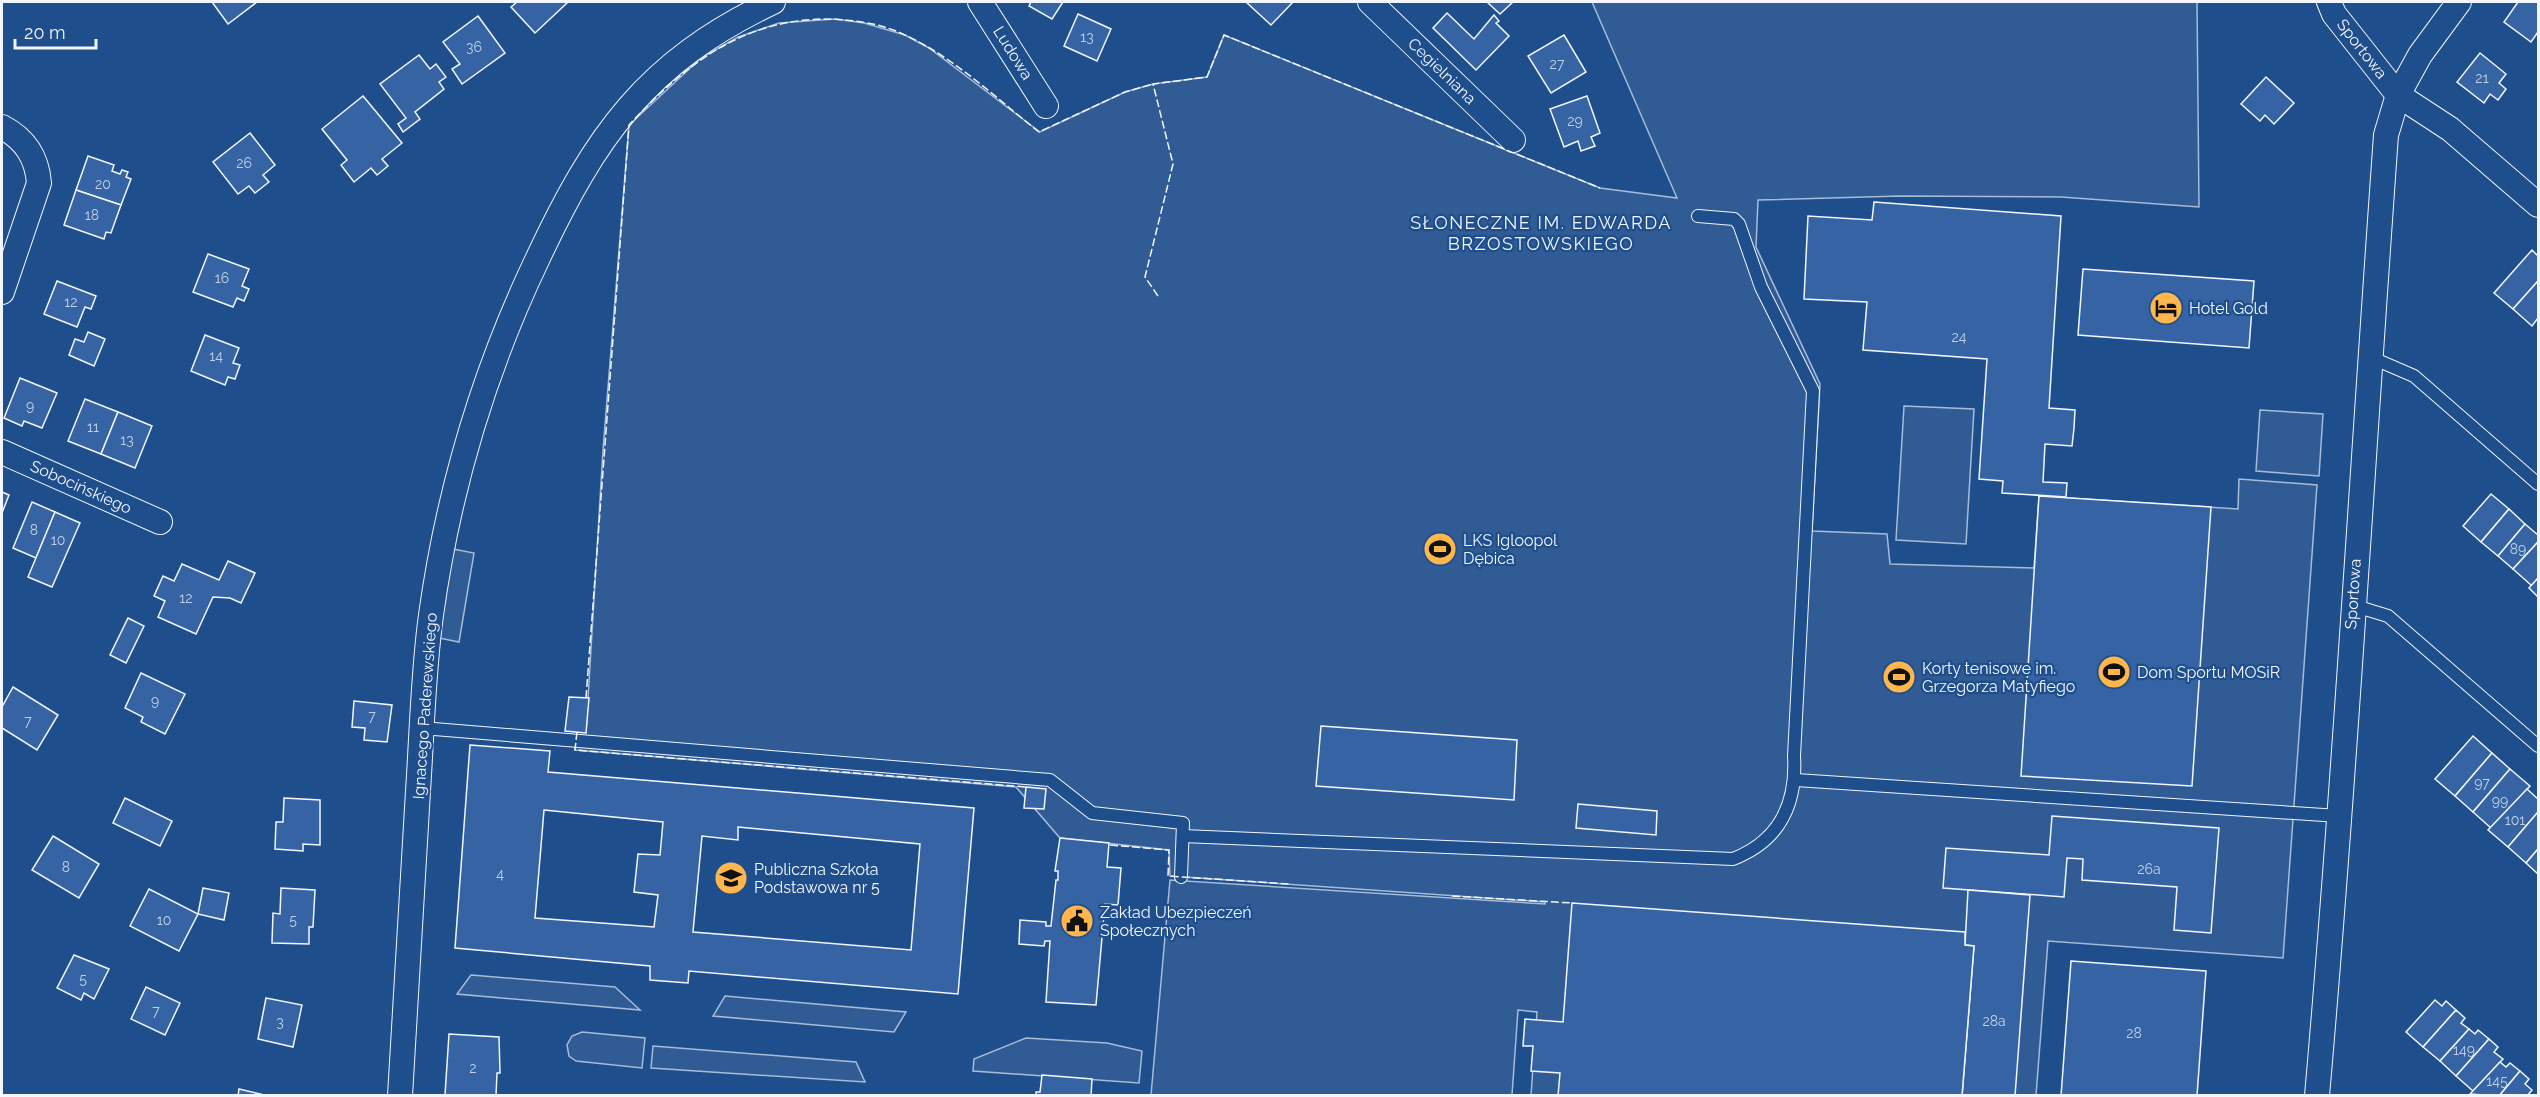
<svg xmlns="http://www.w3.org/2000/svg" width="2540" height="1097" viewBox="0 0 2540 1097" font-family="Raleway,sans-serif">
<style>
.built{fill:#305b95;stroke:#a8bbd7;stroke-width:1.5}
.building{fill:#3563a3;stroke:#f2f6ff;stroke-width:1.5;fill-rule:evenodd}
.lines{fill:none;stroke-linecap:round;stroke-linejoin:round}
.lane-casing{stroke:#f2f6ff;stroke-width:14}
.street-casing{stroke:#f2f6ff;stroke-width:26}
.lane{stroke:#1f4e8c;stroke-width:12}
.street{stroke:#1f4e8c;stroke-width:24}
.fence{stroke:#f2f6ff;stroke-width:1.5;stroke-dasharray:8 3;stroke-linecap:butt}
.labels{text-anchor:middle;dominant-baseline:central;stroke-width:4.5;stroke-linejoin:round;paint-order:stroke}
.number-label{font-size:14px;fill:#c3d1e8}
.street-label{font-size:16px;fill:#f2f6ff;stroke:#1f4e8c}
.poi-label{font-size:16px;fill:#f2f6ff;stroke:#1f4e8c;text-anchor:start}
.neighbourhood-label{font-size:18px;letter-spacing:1.5px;fill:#f2f6ff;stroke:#1f4e8c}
</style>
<rect width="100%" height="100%" fill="#1f4e8c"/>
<!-- built -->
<g class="built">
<polygon points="1592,2 2197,2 2199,207 2061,197 1900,196 1758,200 1756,247 1820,384 1812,531 1887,534 1890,564 2034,568 2039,496 2238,509 2239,479 2317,485 2283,958 2048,941 2036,1095 1531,1095 1537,1012 1518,1010 1512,1095 1151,1095 1170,880 1545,904 1545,902 1170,876 1169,850 1060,838 1016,787 575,750 577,732 586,732 603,450 629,125 701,58 738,37 779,23 835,19 864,23 905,35 929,48 1040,132 1125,92 1153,84 1207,77 1224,35 1600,188 1677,198"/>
<polygon points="1904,406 1974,409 1966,544 1896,540"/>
<polygon points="2260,410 2323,414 2319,476 2256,471"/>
<polygon points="453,549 474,553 459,642 439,638"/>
<polygon points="471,975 615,987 640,1010 457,994"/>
<polygon points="725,996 906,1012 894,1032 713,1016"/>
<polygon points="582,1032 645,1038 642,1068 576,1061 569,1056 567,1045 572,1036"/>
<polygon points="1026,1038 1107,1043 1142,1051 1139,1083 973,1071 974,1059"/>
<polygon points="653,1046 856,1062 865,1082 651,1068"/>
</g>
<!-- building -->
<g class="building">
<polygon points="212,2 257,2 228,24"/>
<polygon points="517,2 566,2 567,3 535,33 511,7"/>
<polygon points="1031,2 1063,2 1052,19 1029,6"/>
<polygon points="1246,2 1293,2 1271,25"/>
<polygon points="1487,2 1513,2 1500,14"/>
<polygon points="2518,2 2538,2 2538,32 2531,42 2504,22"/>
<polygon points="1447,13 1474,39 1494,15 1499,21 1496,23 1509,36 1476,70 1433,28"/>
<polygon points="1078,14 1111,29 1097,61 1064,46"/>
<polygon points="478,16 505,53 462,84 452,69 460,64 443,42"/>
<polygon points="1564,35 1586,72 1551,93 1528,56"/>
<polygon points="2480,53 2506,74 2499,83 2506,89 2498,100 2490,94 2484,103 2457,82"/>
<polygon points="419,55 430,69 436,64 446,77 439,82 444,89 415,112 420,119 403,132 398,124 406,118 380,84"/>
<polygon points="2266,77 2294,103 2274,124 2265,115 2260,121 2241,104"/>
<polygon points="363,96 402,143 382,159 388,166 377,175 371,168 354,182 341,165 347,160 322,129"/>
<polygon points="1587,96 1600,133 1591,137 1595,146 1581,151 1578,141 1564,147 1550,109"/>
<polygon points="250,133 275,165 263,175 269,182 255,193 249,186 238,194 213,162"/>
<polygon points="88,156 114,165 112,171 120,174 122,170 128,172 126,177 131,179 121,205 76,190"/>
<polygon points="76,190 121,205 111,233 106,232 104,239 64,225"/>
<polygon points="1874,202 2061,216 2049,408 2075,410 2074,428 2072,446 2045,444 2043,482 2067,483 2066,497 2002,493 2003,481 1979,479 1987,359 1863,350 1867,302 1804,299 1808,216 1872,220"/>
<polygon points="2532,250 2538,256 2538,281 2513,309 2494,293"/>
<polygon points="208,254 249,269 242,286 249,289 244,301 237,298 233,307 193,292"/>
<polygon points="2083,269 2254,281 2249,348 2078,335"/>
<polygon points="57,281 96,296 91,309 85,307 77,327 44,314"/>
<polygon points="2538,281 2538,318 2532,326 2513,309"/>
<polygon points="88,332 105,339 94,366 69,355 75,339 84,342"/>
<polygon points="205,335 239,348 233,363 240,365 235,379 228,377 225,385 191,371"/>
<polygon points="20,378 57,393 42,428 24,421 22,426 4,418"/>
<polygon points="85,399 118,412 101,454 68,441"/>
<polygon points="118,412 152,426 135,468 101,454"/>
<polygon points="2,492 9,495 2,513"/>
<polygon points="2491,494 2509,509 2481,542 2463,526"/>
<polygon points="2039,496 2211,507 2192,786 2021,776"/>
<polygon points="32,502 55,512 36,558 13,548"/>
<polygon points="2509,509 2525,524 2498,556 2481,542"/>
<polygon points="55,512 80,523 52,587 28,577"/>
<polygon points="2525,524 2538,535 2538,542 2513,569 2498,556"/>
<polygon points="2538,542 2538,578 2532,586 2513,569"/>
<polygon points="228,561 255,573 241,603 230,598 213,597 196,634 158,617 165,601 154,596 163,576 174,581 182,564 219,580"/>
<polygon points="2538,578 2538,597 2529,588"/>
<polygon points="128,618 144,626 126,663 110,655"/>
<polygon points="141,673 185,694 165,734 141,722 143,717 125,708"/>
<polygon points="13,687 58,715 37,750 2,728 2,707"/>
<polygon points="569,697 589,698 586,733 565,731"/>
<polygon points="354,701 392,705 387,742 364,740 365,728 352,727"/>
<polygon points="1321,726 1517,740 1514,800 1316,786"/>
<polygon points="2473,736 2492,753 2455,796 2435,779"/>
<path d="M470,745L550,751L548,772L974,808L958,994L689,971L688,983L650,980V966L455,948ZM544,810L663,822L660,855L638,854L634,892L658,895L654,927L535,918ZM738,827L920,844L911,950L693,932L702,836L738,840Z"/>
<polygon points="2492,753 2510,769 2473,812 2455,796"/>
<polygon points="2510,769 2530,786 2491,828 2473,812"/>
<polygon points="1026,787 1046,789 1044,809 1024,808"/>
<polygon points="2527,789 2538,799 2538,812 2508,847 2488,830"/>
<polygon points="125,798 172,821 160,846 113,823"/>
<polygon points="284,798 320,800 320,845 303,844 303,851 275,849 276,822 283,822"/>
<polygon points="1578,804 1657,811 1656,835 1576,828"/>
<polygon points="2538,812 2538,849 2526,863 2508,847"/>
<polygon points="2052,816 2219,828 2211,933 2174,930 2177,887 2082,880 2083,859 2067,858 2064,897 1943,888 1946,848 2049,855"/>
<polygon points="53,836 99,864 79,898 32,870"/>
<polygon points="1060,838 1109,843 1107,867 1121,868 1118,905 1105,904 1096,1005 1046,1002 1050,941 1045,941 1044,946 1019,944 1020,920 1046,922 1046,926 1051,926 1056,880 1058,880 1058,871 1055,871"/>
<polygon points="2538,849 2538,874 2526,863"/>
<polygon points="203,888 229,893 224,920 198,914"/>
<polygon points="281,888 315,890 313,927 309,927 309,944 272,943 273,913 280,914"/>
<polygon points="149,889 198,914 179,951 130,926"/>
<polygon points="1968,890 2030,895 2015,1096 1962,1096 1974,946 1965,945"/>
<polygon points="1572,903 1965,932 1965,945 1974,946 1962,1096 1558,1096 1560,1073 1531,1071 1533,1046 1523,1046 1525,1019 1563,1022"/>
<polygon points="74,955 109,969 94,999 84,993 81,1000 57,988"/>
<polygon points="2071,961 2206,971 2197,1096 2061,1096"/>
<polygon points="146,987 180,1003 165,1035 131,1019"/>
<polygon points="266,998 302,1005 293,1047 258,1039"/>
<polygon points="2435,1000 2442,1006 2446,1001 2456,1010 2423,1047 2406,1032"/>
<polygon points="2456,1010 2465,1018 2461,1023 2469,1029 2440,1061 2423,1047"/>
<polygon points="2469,1029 2475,1034 2478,1030 2489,1039 2456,1076 2440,1061"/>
<polygon points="449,1034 499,1037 500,1073 497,1073 496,1096 445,1095"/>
<polygon points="2489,1039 2498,1047 2494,1052 2503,1059 2473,1091 2456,1076"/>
<polygon points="2500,1062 2506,1067 2510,1063 2520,1071 2499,1096 2470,1094"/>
<polygon points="2520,1071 2529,1079 2525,1084 2532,1090 2527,1096 2499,1096"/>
<polygon points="1042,1075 1092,1079 1091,1096 1036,1096 1036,1092 1040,1092"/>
<polygon points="239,1089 268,1096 238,1096"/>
</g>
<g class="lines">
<defs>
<g id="lane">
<polyline points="2370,357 2414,376 2538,484"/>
<polyline points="2352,605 2388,616 2538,746"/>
<polyline points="422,728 1050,780 1092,813 1183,823 1181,877"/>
<polyline points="1796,780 2339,816"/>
<path d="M1183,836L1733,859C1779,841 1797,805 1794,756L1813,391L1761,287L1739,224L1734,219L1698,216"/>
</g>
<g id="street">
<polyline points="980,2 1046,106"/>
<polyline points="1370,2 1513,140"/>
<polyline points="2329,2 2334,14 2398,95 2450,129 2538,205"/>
<path d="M2,127C25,139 37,157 39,183L2,292"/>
<polyline points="2,452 160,522"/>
<path d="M400,1096C406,994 412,893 418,791C422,732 423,673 431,615C448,493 484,371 537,260C595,136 646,62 773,2"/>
<path d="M2317,1096C2345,776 2363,455 2386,135L2398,95L2420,55L2459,2"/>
</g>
</defs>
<!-- lane casing -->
<use href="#lane" class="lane-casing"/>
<!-- street casing -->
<use href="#street" class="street-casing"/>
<!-- lane -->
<use href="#lane" class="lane"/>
<!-- street -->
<use href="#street" class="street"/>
<!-- fence -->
<g class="fence">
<polyline points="1158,296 1145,277 1173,164 1153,84 1207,77 1224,35 1600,188"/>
<path d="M586,698L629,125C684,66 739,21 823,19C850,19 882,23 907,36C956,59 997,99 1039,132L1125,92L1153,84"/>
<polyline points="577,732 575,750 1026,787"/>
<polyline points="1110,845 1169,850 1168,876 1289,884"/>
<polyline points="1452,896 1572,903"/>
</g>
</g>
<!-- icons -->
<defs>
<symbol id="hotel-disc" viewBox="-11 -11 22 22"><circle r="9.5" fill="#ffb74d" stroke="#1f4e8c"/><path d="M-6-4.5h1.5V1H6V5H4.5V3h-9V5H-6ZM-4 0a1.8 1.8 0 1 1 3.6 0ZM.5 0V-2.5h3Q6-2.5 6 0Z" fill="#111"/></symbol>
<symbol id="stadium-disc" viewBox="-11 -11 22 22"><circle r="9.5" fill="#ffb74d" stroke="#1f4e8c"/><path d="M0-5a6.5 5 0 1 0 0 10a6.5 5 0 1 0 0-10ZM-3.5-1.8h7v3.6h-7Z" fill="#111"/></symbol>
<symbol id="school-disc" viewBox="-11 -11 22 22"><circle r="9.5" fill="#ffb74d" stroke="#1f4e8c"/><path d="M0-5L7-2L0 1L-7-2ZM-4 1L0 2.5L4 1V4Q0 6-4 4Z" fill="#111"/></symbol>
<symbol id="civic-disc" viewBox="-11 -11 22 22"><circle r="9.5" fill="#ffb74d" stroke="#1f4e8c"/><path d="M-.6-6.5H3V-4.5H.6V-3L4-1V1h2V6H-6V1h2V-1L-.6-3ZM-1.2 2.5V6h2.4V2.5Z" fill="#111"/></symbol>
</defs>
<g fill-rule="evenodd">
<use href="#hotel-disc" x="2147" y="289" width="38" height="38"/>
<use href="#stadium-disc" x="1421" y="530" width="38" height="38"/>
<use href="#stadium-disc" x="2095" y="653" width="38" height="38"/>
<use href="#stadium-disc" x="1880" y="658" width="38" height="38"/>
<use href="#school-disc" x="712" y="859" width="38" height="38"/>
<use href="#civic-disc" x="1058" y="902" width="38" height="38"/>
</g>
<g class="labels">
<!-- number labels -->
<g class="number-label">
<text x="1087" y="37">13</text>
<text x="474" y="47">36</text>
<text x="1557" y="64">27</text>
<text x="2482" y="78">21</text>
<text x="1575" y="121">29</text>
<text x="244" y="163">26</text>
<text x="103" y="184">20</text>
<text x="92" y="215">18</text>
<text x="222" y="278">16</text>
<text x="71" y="302">12</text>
<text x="1959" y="337">24</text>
<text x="216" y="356">14</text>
<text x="30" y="406">9</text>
<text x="93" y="427">11</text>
<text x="127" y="440">13</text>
<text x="34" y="530">8</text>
<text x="58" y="540">10</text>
<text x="2518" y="549">89</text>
<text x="186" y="598">12</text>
<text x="155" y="701">9</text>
<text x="372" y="716">7</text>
<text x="28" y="721">7</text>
<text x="2482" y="783">97</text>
<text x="2500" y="801">99</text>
<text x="2515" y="820">101</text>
<text x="66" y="867">8</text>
<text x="2149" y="869">26a</text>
<text x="500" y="874">4</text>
<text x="164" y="920">10</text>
<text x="293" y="920">5</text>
<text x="83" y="979">5</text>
<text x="156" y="1011">7</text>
<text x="1994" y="1021">28a</text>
<text x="280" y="1022">3</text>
<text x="2134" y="1033">28</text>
<text x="2464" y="1050">149</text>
<text x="473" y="1068">2</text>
<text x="2497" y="1081">145</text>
</g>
<!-- street labels -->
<g class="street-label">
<text transform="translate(2362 49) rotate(52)">Sportowa</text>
<text transform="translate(1013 53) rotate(58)">Ludowa</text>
<text transform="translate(1442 71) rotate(44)">Cegielniana</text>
<text transform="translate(81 487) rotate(24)">Sobocińskiego</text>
<text transform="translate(2353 594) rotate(-86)">Sportowa</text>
<text transform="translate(425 706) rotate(-86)">Ignacego Paderewskiego</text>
</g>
<!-- poi labels -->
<g class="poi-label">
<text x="2189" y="308">Hotel Gold</text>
<text x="1463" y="540">LKS Igloopol<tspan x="1463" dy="18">Dębica</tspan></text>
<text x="1922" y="668">Korty tenisowe im.<tspan x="1922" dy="18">Grzegorza Matyfiego</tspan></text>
<text x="2137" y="672">Dom Sportu MOSiR</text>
<text x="754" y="869">Publiczna Szkoła<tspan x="754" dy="18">Podstawowa nr 5</tspan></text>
<text x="1100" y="912">Zakład Ubezpieczeń<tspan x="1100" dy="18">Społecznych</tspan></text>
</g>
<!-- neighbourhood labels -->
<g class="neighbourhood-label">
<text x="1541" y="222">SŁONECZNE IM. EDWARDA<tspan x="1541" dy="21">BRZOSTOWSKIEGO</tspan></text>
</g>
</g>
<!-- border -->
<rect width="2540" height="1097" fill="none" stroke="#f2f6ff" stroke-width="6"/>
<!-- scale -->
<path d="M15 39v9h81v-9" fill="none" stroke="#f2f6ff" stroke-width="3"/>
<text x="24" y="39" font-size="18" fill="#f2f6ff" stroke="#1f4e8c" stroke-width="4.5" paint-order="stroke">20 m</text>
</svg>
